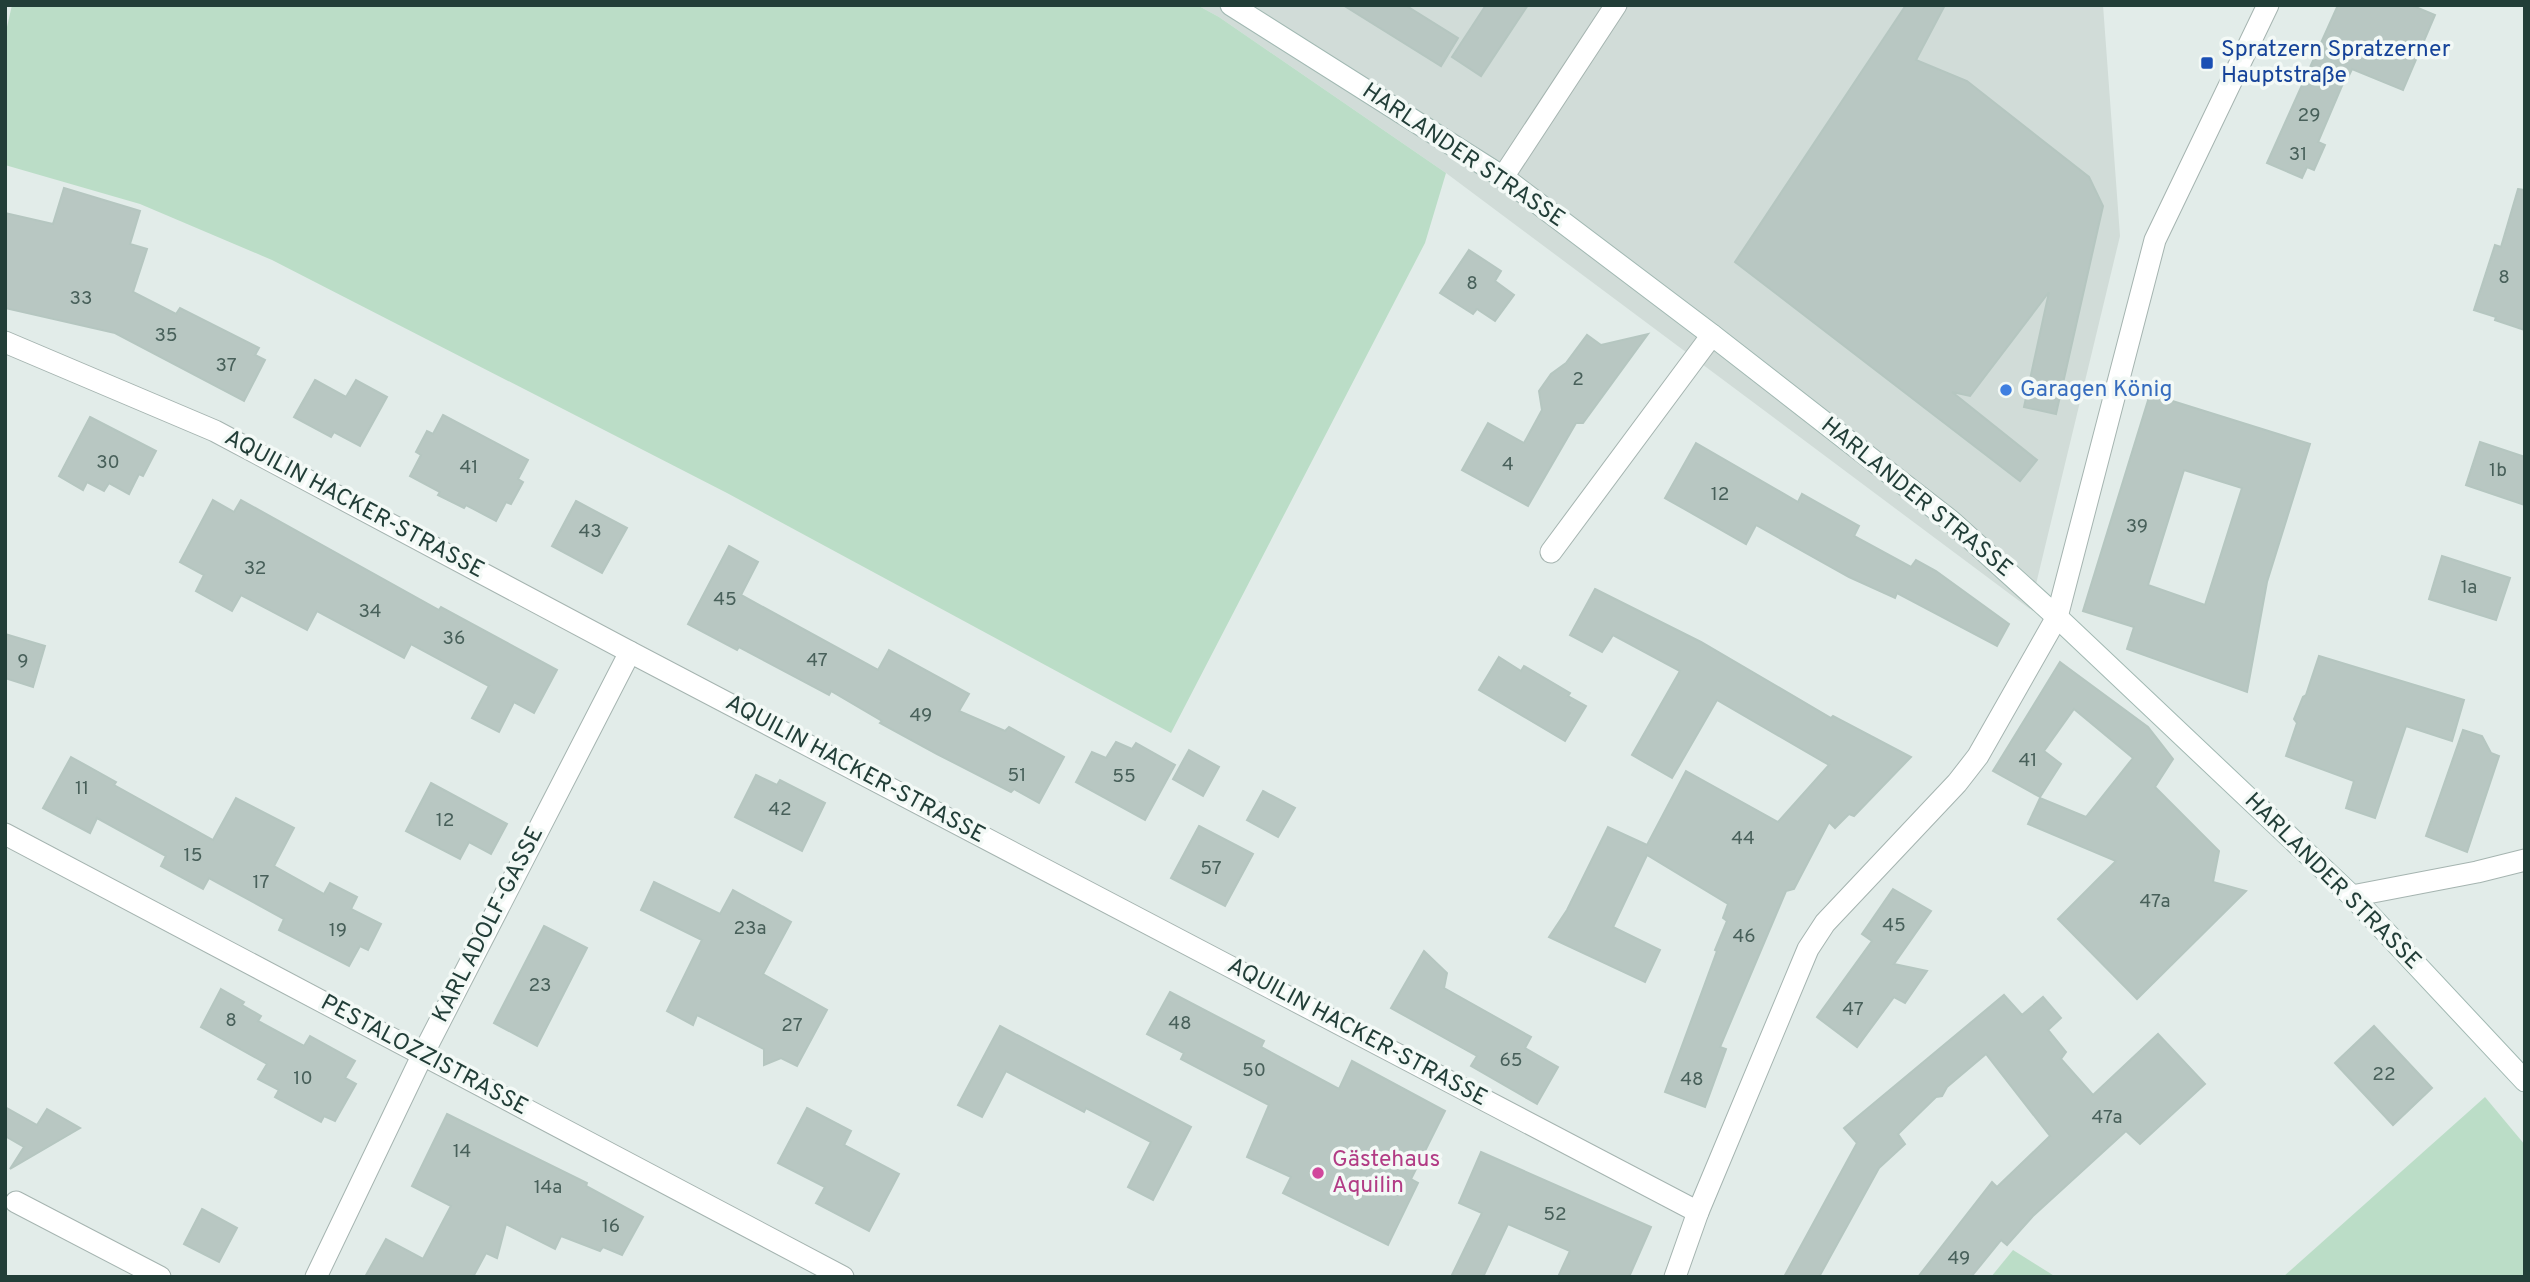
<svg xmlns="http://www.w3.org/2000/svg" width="2530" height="1282" viewBox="0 0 2530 1282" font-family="Overpass,sans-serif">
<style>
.built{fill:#d1dcd8}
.green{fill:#bbddc7}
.building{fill:#b8c7c2;stroke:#b5c6c0;stroke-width:2;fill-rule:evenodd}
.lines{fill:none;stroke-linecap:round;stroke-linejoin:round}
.minor-casing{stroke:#a5b4b0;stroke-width:23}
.secondary-casing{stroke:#a1b8b2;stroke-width:23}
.minor{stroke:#fff;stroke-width:21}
.secondary{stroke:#fff;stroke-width:21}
.transit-dot{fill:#1a4fb4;stroke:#f3f9f6;stroke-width:2.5}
.shop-dot{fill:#3f7fe0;stroke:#f3f9f6;stroke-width:2.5}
.hotel-dot{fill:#d1479c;stroke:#f3f9f6;stroke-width:2.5}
.labels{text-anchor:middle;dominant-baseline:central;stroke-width:7;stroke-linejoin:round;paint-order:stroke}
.number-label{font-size:19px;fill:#48605a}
.transit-label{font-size:23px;fill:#164399;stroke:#f3f9f6;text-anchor:start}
.street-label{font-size:23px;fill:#223e38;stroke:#f3f9f6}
.shop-label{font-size:23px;fill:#366cbe;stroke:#f3f9f6;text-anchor:start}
.hotel-label{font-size:23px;fill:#b23c85;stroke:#f3f9f6;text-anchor:start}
</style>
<rect width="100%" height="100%" fill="#e2ece9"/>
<!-- built -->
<polygon class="built" points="1197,5 2103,5 2120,236 2030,609 1446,173 1219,17"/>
<!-- green -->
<g class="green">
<polygon points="12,5 1197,5 1219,17 1446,173 1425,243 1171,733 727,493 272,260 140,204 5,165 5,28 7,27"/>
<polygon points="2485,1097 2525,1145 2525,1277 2283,1277"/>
<polygon points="2013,1250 2056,1277 1991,1277"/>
</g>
<!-- building -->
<g class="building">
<polygon points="1343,5 1405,5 1458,38 1441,66"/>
<polygon points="1486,5 1528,5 1481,76 1452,57"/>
<polygon points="1906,5 1945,5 1916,60 1967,81 2089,177 2103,206 2056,414 2024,407 2049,292 1970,396 1952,392 2037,460 2020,481 1735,262"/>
<polygon points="2338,5 2411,5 2435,15 2403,90 2352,69 2346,82 2344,81 2318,142 2325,145 2314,170 2307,167 2302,178 2267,163"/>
<polygon points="64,188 140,211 130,244 147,249 133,292 176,314 180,308 259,348 255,355 265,360 244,401 115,333 5,308 5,213 53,224"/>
<polygon points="2518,189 2525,190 2525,330 2495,320 2496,317 2474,310 2495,245 2501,247"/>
<polygon points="1469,250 1501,271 1495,281 1514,295 1495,321 1477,309 1473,314 1440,293"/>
<polygon points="1648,334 1583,423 1576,423 1528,506 1462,470 1488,423 1524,443 1542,410 1539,391 1551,374 1566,363 1587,335 1601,345"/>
<polygon points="315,380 346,397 356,380 387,397 360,446 334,432 331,437 294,417"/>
<path d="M2150,394L2310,444L2267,582L2247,692L2127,649L2134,627L2083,611ZM2184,470L2242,488L2205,605L2148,585Z"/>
<polygon points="443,415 528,460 518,479 523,482 511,504 506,502 496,521 466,505 464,508 438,495 440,492 410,476 421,455 416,452 427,431 433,434"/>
<polygon points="90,417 156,451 143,476 139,474 129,494 109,483 104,491 87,482 83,490 59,476"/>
<polygon points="2480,442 2525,457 2525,505 2466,485"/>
<polygon points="1696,443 1798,502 1802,494 1859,526 1854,536 1911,567 1916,560 1936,571 2009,624 1997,646 1897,593 1895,598 1849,577 1756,525 1746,544 1665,498"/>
<polygon points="213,500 234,512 241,500 439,610 441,607 557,670 534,713 514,702 499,732 472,718 489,686 411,644 404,658 317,611 307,630 241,595 232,611 196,591 204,575 180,562"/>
<polygon points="576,501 627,528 602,573 552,546"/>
<polygon points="729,546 758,562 741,595 878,670 889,650 969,694 959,711 1005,731 1009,727 1064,757 1039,803 1014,789 1011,792 937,754 880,723 882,721 831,691 829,695 739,647 737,650 688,624"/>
<polygon points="2442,556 2510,578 2496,620 2429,599"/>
<polygon points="1595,589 1701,642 1831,718 1833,716 1911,757 1854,816 1849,814 1835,828 1829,822 1794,889 1786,891 1720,1047 1726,1049 1705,1107 1665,1092 1717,951 1715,950 1727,921 1723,918 1728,904 1647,855 1613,927 1660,950 1645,982 1549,937 1567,910 1608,827 1647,845 1686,771 1778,822 1829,765 1717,700 1672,778 1632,755 1680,671 1613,635 1602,652 1570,635"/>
<polygon points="5,634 45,646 33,687 5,678"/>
<polygon points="2319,656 2464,700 2452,741 2406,726 2375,818 2346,808 2354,781 2286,756 2297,723 2294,719 2303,697 2306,695"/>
<polygon points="1499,657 1521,671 1524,666 1570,693 1568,696 1586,706 1565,741 1479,690"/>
<polygon points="2060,662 2148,727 2173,759 2155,787 2219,851 2213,882 2246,891 2137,999 2058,919 2116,861 2028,824 2040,798 2086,817 2133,758 2074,709 2044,751 2061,764 2040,797 1993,771"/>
<polygon points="2463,730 2482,736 2491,753 2499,756 2467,852 2426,836"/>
<polygon points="1116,742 1132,749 1136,743 1175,765 1145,820 1076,782 1092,752 1106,758"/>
<polygon points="1189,750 1219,767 1203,796 1173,779"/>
<polygon points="71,757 116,782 114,785 213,840 236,798 294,828 274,866 324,894 330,883 357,897 351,909 381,924 368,950 360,946 349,966 279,930 284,919 209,878 203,889 161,866 166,856 97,818 90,833 43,808"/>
<polygon points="756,775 777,785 780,780 825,803 802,851 735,817"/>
<polygon points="431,783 507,824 491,854 469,842 460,859 406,831"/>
<polygon points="1263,791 1295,808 1278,837 1247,820"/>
<polygon points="1199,826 1253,854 1225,906 1171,878"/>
<polygon points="654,882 720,914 733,890 791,922 763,974 827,1010 797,1066 781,1058 764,1065 764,1049 697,1015 693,1025 667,1011 702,940 641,910"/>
<polygon points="1893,889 1931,911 1894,964 1927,971 1905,1003 1894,997 1857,1047 1817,1017 1872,941 1862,934"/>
<polygon points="544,926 587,948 537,1046 494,1023"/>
<polygon points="1424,951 1447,973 1444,988 1531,1037 1525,1048 1558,1067 1537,1104 1471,1066 1477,1056 1391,1008"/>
<polygon points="221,989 244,1002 242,1005 261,1016 258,1021 304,1046 310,1036 355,1061 345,1078 356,1084 335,1121 324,1116 321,1122 275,1097 279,1090 258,1079 267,1064 201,1027"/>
<polygon points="1170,992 1264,1041 1261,1047 1339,1089 1352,1061 1445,1111 1411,1179 1418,1183 1388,1245 1283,1193 1291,1177 1247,1157 1269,1105 1181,1059 1184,1053 1147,1034"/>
<polygon points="2004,995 2022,1015 2043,997 2061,1018 2048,1030 2066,1052 2061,1059 2093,1095 2158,1034 2205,1084 2140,1144 2126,1131 2033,1216 2007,1245 2001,1240 1971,1277 1918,1277 1992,1182 1997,1187 2050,1136 1986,1054 1947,1087 1942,1096 1936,1097 1898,1134 1905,1144 1879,1168 1819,1277 1784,1277 1857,1143 1844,1128"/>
<polygon points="1000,1026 1191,1127 1153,1200 1128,1187 1151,1142 1086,1108 1084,1112 1006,1071 982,1117 958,1105"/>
<polygon points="2374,1026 2432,1088 2393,1125 2335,1063"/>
<polygon points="5,1107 37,1125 47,1109 80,1128 10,1169 24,1147 5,1136"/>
<polygon points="807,1108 851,1131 844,1145 899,1174 869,1231 816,1203 825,1187 778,1163"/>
<polygon points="447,1114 587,1183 586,1186 643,1217 622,1255 603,1247 600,1251 561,1236 555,1249 506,1224 497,1258 486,1253 473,1277 365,1277 386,1239 423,1259 451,1206 412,1186"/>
<polygon points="1481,1152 1651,1227 1629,1277 1558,1277 1570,1251 1508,1224 1483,1277 1451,1277 1482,1213 1459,1203"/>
<polygon points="202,1209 237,1228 219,1262 184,1244"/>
</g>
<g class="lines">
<defs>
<g id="minor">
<polyline points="1503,177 1616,5"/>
<polyline points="5,342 215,431 630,652 1698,1212"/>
<polyline points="1551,552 1712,335"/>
<polyline points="5,834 843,1277"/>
<polyline points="2352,896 2477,872 2525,860"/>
<polyline points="16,1202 160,1277"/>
<polyline points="316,1277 422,1056 630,652"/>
<polyline points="1675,1277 1698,1212 1808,949 1825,923 1957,783 1978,756 2057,617 2155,240 2268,5"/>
</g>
<polyline id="secondary" points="1231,5 1503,177 1712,335 1951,521 2057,617 2352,896 2525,1081"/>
</defs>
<!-- minor casing -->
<use href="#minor" class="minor-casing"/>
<!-- secondary casing -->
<use href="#secondary" class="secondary-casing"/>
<!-- minor -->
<use href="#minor" class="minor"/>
<!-- secondary -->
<use href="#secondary" class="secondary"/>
</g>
<!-- markers -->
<rect class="transit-dot" x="2200" y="56" width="14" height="14" rx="3.5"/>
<circle class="shop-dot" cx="2006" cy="390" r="7"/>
<circle class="hotel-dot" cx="1318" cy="1173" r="7"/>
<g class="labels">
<!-- number labels -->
<g class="number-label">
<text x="2309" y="116">29</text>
<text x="2298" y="155">31</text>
<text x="2504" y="278">8</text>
<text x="1472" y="284">8</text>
<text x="81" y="299">33</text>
<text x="166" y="336">35</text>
<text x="226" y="366">37</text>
<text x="1578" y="380">2</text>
<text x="108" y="463">30</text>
<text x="1508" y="465">4</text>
<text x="469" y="468">41</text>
<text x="2498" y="471">1b</text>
<text x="1720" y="495">12</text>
<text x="2137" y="527">39</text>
<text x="590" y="532">43</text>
<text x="255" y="569">32</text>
<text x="2469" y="588">1a</text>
<text x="725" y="600">45</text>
<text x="370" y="612">34</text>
<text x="454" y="639">36</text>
<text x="817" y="661">47</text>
<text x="23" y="662">9</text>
<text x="921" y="716">49</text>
<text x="2028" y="761">41</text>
<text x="1017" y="776">51</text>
<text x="1124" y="777">55</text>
<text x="82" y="789">11</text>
<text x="780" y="810">42</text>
<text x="445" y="821">12</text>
<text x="1743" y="839">44</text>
<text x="193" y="856">15</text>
<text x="1211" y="869">57</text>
<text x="261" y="883">17</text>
<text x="2155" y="902">47a</text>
<text x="1894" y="926">45</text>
<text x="750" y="929">23a</text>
<text x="338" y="931">19</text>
<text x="1744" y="937">46</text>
<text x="540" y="986">23</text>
<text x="1853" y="1010">47</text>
<text x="231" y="1021">8</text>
<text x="1180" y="1024">48</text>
<text x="792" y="1026">27</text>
<text x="1511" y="1061">65</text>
<text x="1254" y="1071">50</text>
<text x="2384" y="1075">22</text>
<text x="303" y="1079">10</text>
<text x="1692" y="1080">48</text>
<text x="2107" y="1118">47a</text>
<text x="462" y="1152">14</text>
<text x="548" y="1188">14a</text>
<text x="1555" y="1215">52</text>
<text x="611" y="1227">16</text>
<text x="1959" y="1259">49</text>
</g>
<!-- transit labels -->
<g class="transit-label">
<text x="2221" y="50">Spratzern Spratzerner<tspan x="2221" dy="26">Hauptstraße</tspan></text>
</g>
<!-- street labels -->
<g class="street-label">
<text transform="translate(1463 156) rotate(34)">HARLANDER STRASSE</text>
<text transform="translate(1916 498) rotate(39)">HARLANDER STRASSE</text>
<text transform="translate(354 505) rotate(28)">AQUILIN HACKER-STRASSE</text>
<text transform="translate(855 770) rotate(28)">AQUILIN HACKER-STRASSE</text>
<text transform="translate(2332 882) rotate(45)">HARLANDER STRASSE</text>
<text transform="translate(489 925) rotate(-63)">KARL ADOLF-GASSE</text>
<text transform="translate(1357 1033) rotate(28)">AQUILIN HACKER-STRASSE</text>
<text transform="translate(424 1056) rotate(28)">PESTALOZZISTRASSE</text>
</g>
<!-- shop labels -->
<g class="shop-label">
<text x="2020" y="390">Garagen König</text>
</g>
<!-- hotel labels -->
<g class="hotel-label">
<text x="1332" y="1160">Gästehaus<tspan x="1332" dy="26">Aquilin</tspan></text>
</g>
</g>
<!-- border -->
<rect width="2530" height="1282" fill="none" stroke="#223e38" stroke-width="14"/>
</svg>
